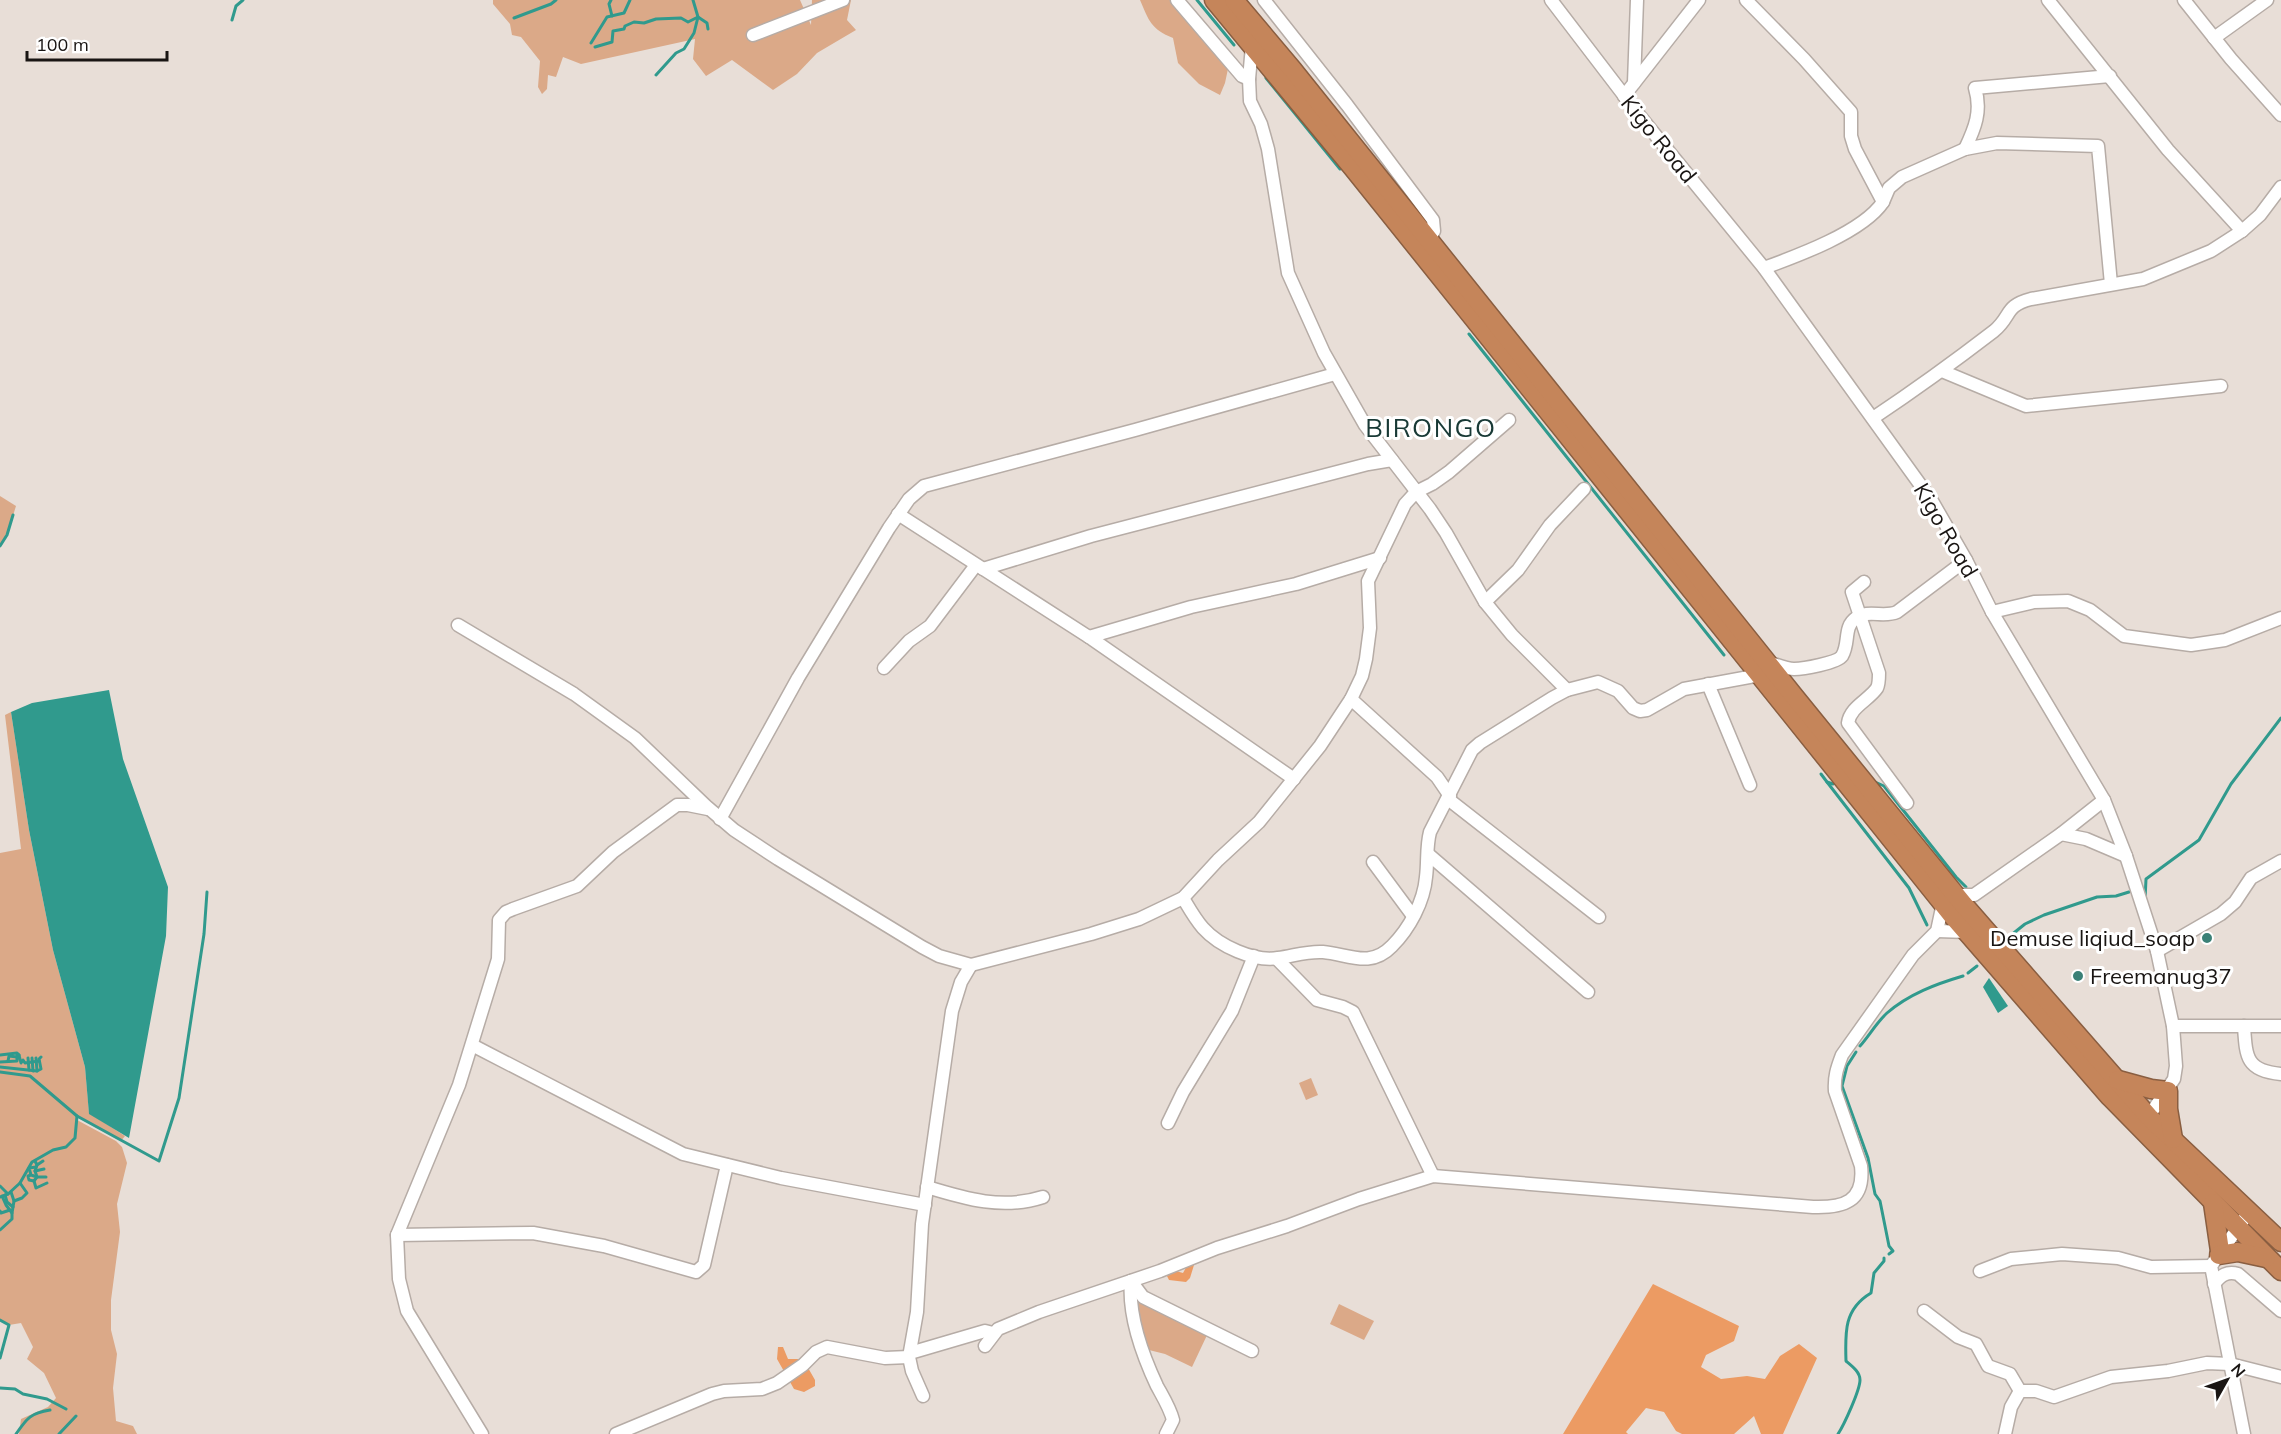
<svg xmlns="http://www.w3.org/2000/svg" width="2281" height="1434" viewBox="0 0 2281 1434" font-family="Mulish,sans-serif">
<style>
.green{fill:#dba988}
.forest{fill:#ec9b63}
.water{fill:#309a8d}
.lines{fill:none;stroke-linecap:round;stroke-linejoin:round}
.stream{stroke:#309a8d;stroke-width:3}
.minor-casing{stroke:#b6aca6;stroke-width:15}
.highway-casing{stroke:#895e41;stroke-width:21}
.minor{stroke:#fff;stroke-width:12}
.highway{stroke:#c5855a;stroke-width:18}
.poi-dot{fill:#3b8177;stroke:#fff;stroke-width:2}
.labels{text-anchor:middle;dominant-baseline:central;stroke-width:6;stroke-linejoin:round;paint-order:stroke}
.street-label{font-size:22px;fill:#191513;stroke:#fff}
.poi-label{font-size:22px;fill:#191513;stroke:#fff;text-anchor:end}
.quarter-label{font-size:26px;letter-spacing:1.5px;fill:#183935;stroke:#fff}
</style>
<rect width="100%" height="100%" fill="#e8ded7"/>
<!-- green -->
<g class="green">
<polygon points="493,0 800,0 811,25 812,0 851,0 847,20 856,30 817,53 797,74 773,90 732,60 706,76 693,59 695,39 581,64 563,57 556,77 548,75 547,89 542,94 538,87 540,61 521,37 512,35 510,24 493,4"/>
<path d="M1140,0H1176L1229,64L1225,83L1220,95L1199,84L1178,63L1173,38C1151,29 1149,21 1140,0Z"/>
<polygon points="0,496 16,506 7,535 0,546"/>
<polygon points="11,712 29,830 53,950 85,1067 89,1113 125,1136 121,1141 77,1117 77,1120 116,1141 122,1147 127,1163 117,1204 120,1232 111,1300 111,1330 117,1354 113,1388 116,1421 133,1426 137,1434 19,1434 21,1419 48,1407 56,1398 44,1373 27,1359 33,1347 21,1323 9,1325 0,1320 0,853 21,849 5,715"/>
<polygon points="1311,1078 1318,1095 1306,1100 1299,1083"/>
<polygon points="1133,1291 1208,1333 1192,1367 1165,1354 1145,1349"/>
<polygon points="1339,1304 1374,1321 1364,1340 1330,1324"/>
</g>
<!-- forest -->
<g class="forest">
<polygon points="1191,1263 1194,1265 1190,1278 1186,1282 1169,1280 1167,1276 1176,1271 1183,1273 1188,1264"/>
<polygon points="1653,1284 1739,1326 1734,1341 1706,1355 1701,1367 1721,1379 1747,1376 1765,1379 1780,1356 1799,1344 1817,1358 1783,1434 1761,1434 1754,1416 1734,1434 1682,1434 1676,1431 1664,1412 1646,1408 1626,1432 1628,1434 1563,1434"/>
<polygon points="778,1347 783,1347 788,1359 803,1359 815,1380 815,1386 804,1392 794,1389 777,1359"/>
</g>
<!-- water -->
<g class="water">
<polygon points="109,690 123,759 168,887 166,936 129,1138 89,1114 85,1067 53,950 29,830 11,712 32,703"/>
<polygon points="1989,978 2008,1006 1998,1013 1983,987"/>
</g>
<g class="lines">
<!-- stream -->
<g class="stream">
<polyline points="611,0 609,4 612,16"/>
<polyline points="1197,0 1234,45"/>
<polyline points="514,18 551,4 556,0"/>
<polyline points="232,20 236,6 243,0"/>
<polyline points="591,43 607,17 624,13 630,0"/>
<polyline points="595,47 612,42 613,31 624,29 625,26 634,22 644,23 656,19 681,18 688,22 698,17 707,23 708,29"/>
<polyline points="656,75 676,53 684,49 694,33 698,17 693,0"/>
<polyline points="1266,78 1340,169"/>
<polyline points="1469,334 1724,655"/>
<polyline points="0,546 7,535 13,515"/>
<polyline points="1821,774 1827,782 1833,784"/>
<polyline points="1827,782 1909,888 1927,925"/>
<polyline points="1875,782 1884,786 1956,877 1966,887"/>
<polyline points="2145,900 2146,879 2199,840 2231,784 2281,718"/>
<polyline points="2005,940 2025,924 2044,915 2097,897 2116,896 2129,892"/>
<polyline points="1968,973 1977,966"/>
<path d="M1860,1046C1869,1036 1877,1022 1887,1013C1909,994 1936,984 1963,976"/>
<polyline points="1856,1052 1847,1066 1842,1086 1868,1158 1875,1194 1880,1201 1889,1246 1893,1251 1889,1254"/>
<polyline points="0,1055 17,1053 19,1055"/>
<polyline points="28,1058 29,1070"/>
<polyline points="32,1058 33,1071"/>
<polyline points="36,1058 37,1071"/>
<polyline points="8,1061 9,1056 17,1057"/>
<polyline points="0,1062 17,1061 17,1055 19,1055 21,1063 23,1060 25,1063 39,1061"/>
<polyline points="0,1067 37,1071 41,1069 39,1059 41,1057"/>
<polyline points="0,1072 30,1076 77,1116 75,1138 66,1147 53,1150 32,1162 20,1183 8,1194 0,1197"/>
<polyline points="77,1116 159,1161 179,1098 204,934 207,892"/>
<polyline points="35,1161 37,1165 43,1161"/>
<polyline points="37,1165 35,1171 44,1169"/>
<polyline points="35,1171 37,1177 46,1177"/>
<polyline points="31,1175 28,1176 29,1180 34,1181 37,1177 31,1175 29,1168 36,1167"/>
<polyline points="34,1181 36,1188 47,1183"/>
<polyline points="0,1186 8,1194"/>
<polyline points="11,1192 14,1201 22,1198 27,1193 20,1183"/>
<polyline points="5,1195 7,1202 13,1207"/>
<polyline points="2,1196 6,1205 12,1213 14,1201"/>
<polyline points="0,1211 1,1213 10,1210"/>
<polyline points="0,1230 12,1219 12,1213"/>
<polyline points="0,1320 9,1325 0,1358"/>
<polyline points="0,1388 15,1389 23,1394 47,1399 66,1409"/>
<path d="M16,1434C27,1418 31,1413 50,1410"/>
<polyline points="59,1434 76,1416"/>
<path d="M1838,1434C1844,1425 1860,1390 1860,1380C1860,1372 1852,1366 1846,1361C1845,1332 1844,1309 1871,1293L1874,1273L1884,1261V1258"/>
</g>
<defs>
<g id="minor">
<polyline points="1177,0 1242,76 1249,79"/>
<polyline points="1264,0 1347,105 1433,220 1434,231 1429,239"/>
<polyline points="1551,0 1639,115 1764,268 1932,501 1966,560 1992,612 2104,800 2126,856 2157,951 2173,1026 2176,1066 2174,1079 2145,1122"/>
<path d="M1746,0L1804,59L1851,112V136L1855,149L1883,202C1863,232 1797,256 1764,268"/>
<polyline points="2048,0 2168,150 2242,231"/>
<polyline points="2184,0 2231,59 2281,115"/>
<polyline points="753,35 843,0"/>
<polyline points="2214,38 2267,0"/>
<polyline points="1252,46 1249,79 1250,101 1261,124 1268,149 1288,273 1324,353 1365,425 1430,509 1446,533 1485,602 1512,635 1567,690"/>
<polyline points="1634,83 1637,0"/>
<polyline points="1624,96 1699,0"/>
<path d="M1965,149C1975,128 1982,111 1975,88L2110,76"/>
<polyline points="1883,202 1889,188 1902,177 1965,149 1997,143 2098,146 2111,284"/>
<polyline points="1942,371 2026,406 2221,386"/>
<path d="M1873,418C1915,390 1955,361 1994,331C2012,316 2004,306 2031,299L2143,279L2211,251L2242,231L2260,215L2281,187"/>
<polyline points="898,514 1092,639 1294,779"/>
<polyline points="983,569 1091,536 1368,464 1392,460"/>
<path d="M1864,582L1852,592L1879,673C1879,677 1879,684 1877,688C1869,700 1850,707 1848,723L1907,803"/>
<polyline points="1485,602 1518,570 1550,525 1584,489"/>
<polyline points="1992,612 2034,602 2068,601 2090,610 2124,636 2191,645 2225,640 2281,618"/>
<polyline points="458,625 574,694 635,738 706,806 734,830 778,859 922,947 939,956 971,965 1091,934 1139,919 1183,898 1218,860 1259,822 1320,746 1351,699 1362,676 1366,659 1370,628 1368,581 1405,504 1416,492 1432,484 1449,472 1509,420"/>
<polyline points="1089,637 1191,607 1296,584 1380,558"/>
<path d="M1767,662C1775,664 1786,669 1794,669C1803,669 1837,663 1842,656C1850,643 1843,627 1856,618C1868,609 1884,618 1897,612L1966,560"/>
<polyline points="884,668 909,641 930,626 976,565"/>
<polyline points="1708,684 1750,785"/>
<polyline points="1351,699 1437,777 1450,796"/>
<polyline points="1448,799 1599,917"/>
<polyline points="720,819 798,678 889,528 909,499 924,486 1135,430 1335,374"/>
<polyline points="2061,834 2086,839 2126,856"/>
<polyline points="1428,854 1588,992"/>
<polyline points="1373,862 1413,916"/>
<polyline points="1956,895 1974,895 2061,834 2104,800"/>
<path d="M1183,898C1189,908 1195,919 1203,928C1219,946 1254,962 1278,958C1293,956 1307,951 1323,952C1348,954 1370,969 1392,946C1409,929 1424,902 1426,877C1428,862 1426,847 1430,832L1472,750L1480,743L1552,698L1567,690L1598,682L1618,691L1633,708L1640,711L1647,710L1684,689L1760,675"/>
<polyline points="1937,931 1968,932"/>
<polyline points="2157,951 2221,914 2235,902 2251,878 2281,861"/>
<polyline points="1277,959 1317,1000 1343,1007 1353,1012 1433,1176"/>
<polyline points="2173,1026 2281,1026"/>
<path d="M2244,1026C2246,1057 2246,1071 2281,1074"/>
<polyline points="472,1045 683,1154 781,1178 925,1205"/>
<polyline points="1168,1123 1183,1092 1232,1011 1254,956"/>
<path d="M927,1187C966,1199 1003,1210 1043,1197"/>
<polyline points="397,1235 533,1233 604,1246 696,1272 704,1265 727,1165"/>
<polyline points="1980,1271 2011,1259 2062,1254 2118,1258 2151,1267 2211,1266"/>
<path d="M1131,1281C1128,1315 1142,1354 1157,1386C1163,1397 1170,1408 1173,1420L1166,1434"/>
<polyline points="1131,1281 1143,1297 1252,1351"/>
<path d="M2214,1284C2221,1275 2227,1271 2238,1274L2281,1311"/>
<polyline points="1924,1311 1958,1337 1976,1344 1988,1366 2010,1374 2020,1391"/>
<path d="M985,1346L998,1329L1039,1312L1160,1271L1217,1248L1287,1226L1359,1199L1433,1176L1813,1207C1843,1208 1865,1202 1861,1166L1835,1091C1834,1077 1837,1068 1842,1055L1913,955L1937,931L1943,903"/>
<polyline points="910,1353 985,1331 993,1333"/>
<polyline points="923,1396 912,1371 909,1357 917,1312 922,1224 952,1011 961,982 971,965"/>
<polyline points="482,1434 407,1311 399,1279 397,1235 459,1085 498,959 499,920 506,912 513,909 577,886 613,852 677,805 688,805 708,809"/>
<polyline points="616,1434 712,1394 724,1391 762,1389 777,1383 803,1365 816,1352 827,1347 885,1358 909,1357"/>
<polyline points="2005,1434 2011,1407 2020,1391 2036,1391 2054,1397 2111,1377 2168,1371 2207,1363 2230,1364 2281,1377"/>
<polyline points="2244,1434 2211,1266 2249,1212"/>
</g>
<g id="highway">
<polyline points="1214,0 1353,168 1952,915 2110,1097 2281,1271"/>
<polyline points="1234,0 1293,70 1794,696 1963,904 2149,1117 2281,1242"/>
<polyline points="2118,1080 2151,1089 2168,1091 2168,1109 2173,1139"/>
<polyline points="2213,1203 2220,1251"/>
<polyline points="2219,1255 2238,1252 2266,1258"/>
</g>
</defs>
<!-- minor casing -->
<use href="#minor" class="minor-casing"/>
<!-- highway casing -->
<use href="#highway" class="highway-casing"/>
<!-- minor -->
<use href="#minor" class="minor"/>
<!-- highway -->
<use href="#highway" class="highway"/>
</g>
<!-- markers -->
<g class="poi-dot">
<circle cx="2207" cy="938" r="6"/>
<circle cx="2078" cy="976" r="6"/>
</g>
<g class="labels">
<!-- street labels -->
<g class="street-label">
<text transform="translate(1659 139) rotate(51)">Kigo Road</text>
<text transform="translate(1946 530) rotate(60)">Kigo Road</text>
</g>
<!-- poi labels -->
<g class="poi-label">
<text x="2195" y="938">Demuse liqiud_soap</text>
<text x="2090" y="976" text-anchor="start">Freemanug37</text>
</g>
<!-- quarter labels -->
<g class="quarter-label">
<text x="1431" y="427">BIRONGO</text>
</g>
</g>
<!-- north arrow -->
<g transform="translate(2227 1380) rotate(50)" stroke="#ffffff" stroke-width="4.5" paint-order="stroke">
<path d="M0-4.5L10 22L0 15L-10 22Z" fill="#191513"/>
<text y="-9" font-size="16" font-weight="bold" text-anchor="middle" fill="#191513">N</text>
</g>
<!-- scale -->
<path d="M27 51v9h140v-9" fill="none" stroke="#191513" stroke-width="3"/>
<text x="36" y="51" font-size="18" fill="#191513" stroke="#ffffff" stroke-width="4.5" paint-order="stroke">100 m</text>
</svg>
